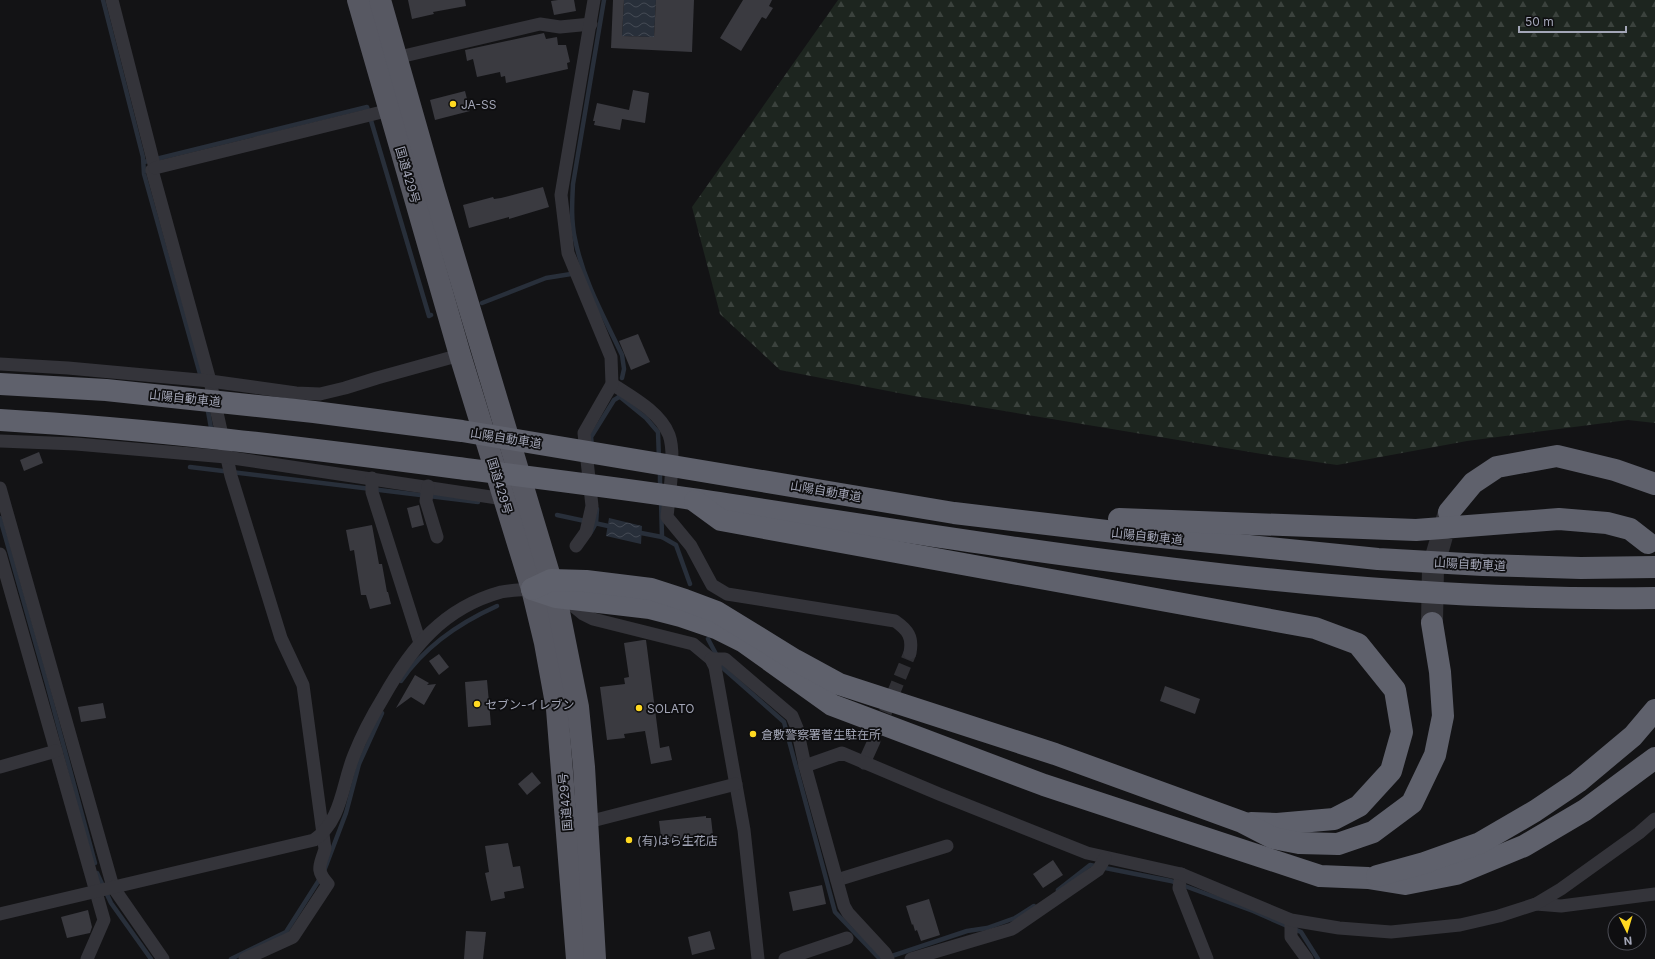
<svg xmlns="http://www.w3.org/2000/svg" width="1655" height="959" viewBox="0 0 1655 959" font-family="Inter,'Noto Sans JP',sans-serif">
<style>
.forest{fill:url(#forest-firs)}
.water{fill:url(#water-waves)}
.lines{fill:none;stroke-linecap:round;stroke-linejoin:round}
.stream{stroke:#282f3a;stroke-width:4.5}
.building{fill:#3a3a40}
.minor-tunnel{stroke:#303035;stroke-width:13;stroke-dasharray:13 6;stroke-linecap:butt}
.motorway-tunnel{stroke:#303035;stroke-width:22;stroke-dasharray:22 11;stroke-linecap:butt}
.minor{stroke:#34343a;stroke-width:13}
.trunk{stroke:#575862;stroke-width:22}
.motorway{stroke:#5f616c;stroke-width:22}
.poi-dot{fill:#ffd921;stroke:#0e0e10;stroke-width:1.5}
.labels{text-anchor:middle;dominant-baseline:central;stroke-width:3.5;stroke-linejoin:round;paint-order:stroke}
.poi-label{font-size:12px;fill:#a3a6b7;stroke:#0e0e10;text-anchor:start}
.street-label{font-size:12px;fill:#a3a6b7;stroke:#0e0e10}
</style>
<defs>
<pattern id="forest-firs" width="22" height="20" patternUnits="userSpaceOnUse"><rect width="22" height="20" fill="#1d251f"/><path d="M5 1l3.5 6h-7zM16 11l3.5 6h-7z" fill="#3b423d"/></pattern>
<pattern id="water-waves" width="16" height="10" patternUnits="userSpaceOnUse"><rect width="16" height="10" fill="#282f3a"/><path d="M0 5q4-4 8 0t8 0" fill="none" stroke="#444a54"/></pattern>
</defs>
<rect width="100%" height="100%" fill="#131315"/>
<!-- forest -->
<polygon class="forest" points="838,0 1655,0 1655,423 1628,420 1467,441 1337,465 1262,454 914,396 780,370 720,314 692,207"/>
<!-- water -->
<g class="water">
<polygon points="624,0 656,0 654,37 622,36"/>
<polygon points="609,518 642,526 641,544 606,536"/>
</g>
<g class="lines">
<!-- stream -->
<g class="stream">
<polyline points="103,0 143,157 144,174 200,374"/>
<path d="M604,0L573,184C572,203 571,221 575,239C583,280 604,317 622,355L624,369L622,378"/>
<polyline points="144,162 367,107 429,316 431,315"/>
<polyline points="482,303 546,278 571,274"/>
<polyline points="619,396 646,418 658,432 659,459"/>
<polyline points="207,406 212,433"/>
<polyline points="592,447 591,437 614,400 619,397"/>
<polyline points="190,467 478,502"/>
<polyline points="660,470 660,489"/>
<polyline points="661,500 662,537 676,545 690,584"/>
<polyline points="557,515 613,527"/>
<polyline points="0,518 47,684 95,863"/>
<polyline points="591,532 596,523 597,509"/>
<polyline points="636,532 662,537"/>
<polyline points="708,639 724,669 784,722 835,912 880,959"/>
<path d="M401,681C425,646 459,623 497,606"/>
<polyline points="324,871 346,813 359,764 382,713"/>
<polyline points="97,873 111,903 151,959"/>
<polyline points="1058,890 1090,865 1171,881 1253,911 1301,932 1318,959"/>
<polyline points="889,957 967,931 987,928 1015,918 1034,906"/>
<polyline points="231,959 286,932 321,877"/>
</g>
</g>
<!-- building -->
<g class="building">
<polygon points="408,0 465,0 466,6 433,12 434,14 412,19"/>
<polygon points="558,0 574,0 576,11 554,15 551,1"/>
<polygon points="613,0 624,0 622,36 654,37 656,0 694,0 692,52 611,48"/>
<polygon points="743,0 772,0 769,6 773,8 766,19 762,17 741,51 720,38"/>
<polygon points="544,33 546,39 557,37 558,45 566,45 570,62 567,63 568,69 506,83 505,76 501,77 500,72 477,77 473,59 467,61 465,50"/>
<polygon points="633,90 649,93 645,123 622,119 620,130 594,125 595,121 593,121 597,103 629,110"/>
<polygon points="465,91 470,111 435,120 430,100"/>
<polygon points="543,187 549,207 509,219 509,217 469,228 463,205 493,197 494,199 501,198"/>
<polygon points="638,334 650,362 631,370 619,341"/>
<polygon points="39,452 43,463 24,471 20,460"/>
<polygon points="419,505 424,525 412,528 407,508"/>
<polygon points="372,525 379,564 382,564 387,592 388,592 391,604 370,609 366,595 361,595 354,550 350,551 346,530"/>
<polygon points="643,640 646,640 660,748 669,746 672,760 651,764 645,731 624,734 625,738 607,740 600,687 625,684 624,678 629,677 624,643"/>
<polygon points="439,654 449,667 439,675 429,661"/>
<polygon points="415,675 429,683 427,685 436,684 424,705 411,697 396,708"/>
<polygon points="487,680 491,725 468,727 465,682"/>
<polygon points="1165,686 1200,699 1195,714 1160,701"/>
<polygon points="103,703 106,718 81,722 78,707"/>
<polygon points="532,772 541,783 527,795 518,784"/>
<polygon points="706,816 706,818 711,818 713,836 662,845 659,821"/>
<polygon points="508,843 513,867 520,866 524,888 504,892 505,898 491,901 485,873 489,872 485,846"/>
<polygon points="1053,860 1063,875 1043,888 1033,874"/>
<polygon points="822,885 826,904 793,911 789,892"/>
<polygon points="929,899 940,935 921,941 917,930 915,931 913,924 912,925 906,906"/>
<polygon points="88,910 92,927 90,933 67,938 61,917"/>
<polygon points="466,931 486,932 483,959 464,959"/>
<polygon points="710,931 715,949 692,955 688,937"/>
</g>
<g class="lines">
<!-- minor-tunnel -->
<polyline class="minor-tunnel" points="878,730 910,653"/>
<!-- motorway-tunnel -->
<polyline class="motorway-tunnel" points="1432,623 1433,567 1449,512"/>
<!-- minor -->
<g class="minor">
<path d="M112,0L155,168L152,170L210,381L231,476L281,638L303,685L325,849C320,866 315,869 328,884L293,937L245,959"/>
<polyline points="391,59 540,24 560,27 591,24"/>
<polyline points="155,168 390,110"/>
<polyline points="0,364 68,368 210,381 296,393 320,394 345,388 377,378 460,355"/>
<path d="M612,384C632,397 660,412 669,435C676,454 669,495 667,517L691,546L712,585L727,594L895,621C908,630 913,637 910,653"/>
<polyline points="0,441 76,444 226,457 504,499"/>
<polyline points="372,478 372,492 420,643"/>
<polyline points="428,486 426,501 437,537"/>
<polyline points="0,488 113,887 163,959"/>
<polyline points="576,546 586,532 592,506 584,433 612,384 611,357 568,253 561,195 594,0"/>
<polyline points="0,554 104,920 87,959"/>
<polyline points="566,600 583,614 593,619 693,644 711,659 715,667 744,830 758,959"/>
<polyline points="711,659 725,659 792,716 797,728 805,766"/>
<polyline points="864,763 874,741"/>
<polyline points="0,767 56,751"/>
<polyline points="588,822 736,784"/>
<polyline points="1181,874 1179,888 1207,959"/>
<polyline points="837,880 947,846"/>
<polyline points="1536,904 1561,906 1655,894"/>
<path d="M0,914L314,840C342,821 342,784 354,755C362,735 372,716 383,698C411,648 443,608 501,592C511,590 522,590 532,589"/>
<polyline points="1291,920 1291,937 1307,959"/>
<polyline points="785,959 847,938"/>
<polyline points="888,959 885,953 848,913 844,906 805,766 842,753 939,794 1087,853 1181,874 1291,920 1339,928 1391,932 1460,925 1499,916 1536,904 1561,889 1639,833 1655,819"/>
<polyline points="911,959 1012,929 1098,870 1105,858"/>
</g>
<!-- trunk -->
<g class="trunk">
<polyline points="358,0 460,355 532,589 545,643 557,709 577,959"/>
<polyline points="380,0 434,190 556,597 578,707 584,767 595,959"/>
</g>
<!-- motorway -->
<g class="motorway">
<polyline points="0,384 106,390 314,412 462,431 954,513 1132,534 1378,559 1483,565 1581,568 1655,567"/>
<path d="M0,420C153,429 306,448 458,468C538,478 619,488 699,500C1016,548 1333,603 1655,598"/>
<polyline points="695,501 721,520 1315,628 1358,644 1395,690 1402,732 1391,771 1359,806 1334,819 1277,824 1251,823"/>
<polyline points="1449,512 1473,483 1497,467 1557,456 1615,470 1655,484"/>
<polyline points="1119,519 1416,530 1559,519 1607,523 1630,529 1648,543"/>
<polyline points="532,589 556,597 650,608 681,616 716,628 744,642 832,705 1044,785 1320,876 1368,878 1405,884 1456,874 1524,846 1585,810 1655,758"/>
<polyline points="532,589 551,580 586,581 651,589 685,600 717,612 795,660 839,684 1055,754 1242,822 1273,838 1299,843 1338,844 1373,832 1412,803 1435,755 1443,716 1440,672 1432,623"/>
<polyline points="1377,876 1424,863 1480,843 1535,811 1578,782 1633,736 1655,710"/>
</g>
</g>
<!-- markers -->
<g class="poi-dot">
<circle cx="453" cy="104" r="4"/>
<circle cx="477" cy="704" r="4"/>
<circle cx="639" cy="708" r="4"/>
<circle cx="753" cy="734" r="4"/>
<circle cx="629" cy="840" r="4"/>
</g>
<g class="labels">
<!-- poi labels -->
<g class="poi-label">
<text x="461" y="104">JA-SS</text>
<text x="485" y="704">セブン-イレブン</text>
<text x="647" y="708">SOLATO</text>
<text x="761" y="734">倉敷警察署菅生駐在所</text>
<text x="637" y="840">(有)はら生花店</text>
</g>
<!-- street labels -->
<g class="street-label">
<text transform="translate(408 175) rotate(74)">国道429号</text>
<text transform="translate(185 398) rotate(6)">山陽自動車道</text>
<text transform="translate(506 438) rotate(9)">山陽自動車道</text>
<text transform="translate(500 486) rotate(73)">国道429号</text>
<text transform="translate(826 491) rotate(10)">山陽自動車道</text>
<text transform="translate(1147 536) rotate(6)">山陽自動車道</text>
<text transform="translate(1470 564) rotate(3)">山陽自動車道</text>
<text transform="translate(565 802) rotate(-95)">国道429号</text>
</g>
</g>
<!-- north arrow -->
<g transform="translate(1627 931) rotate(175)"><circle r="19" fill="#0e0e10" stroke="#4a4b53"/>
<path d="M0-3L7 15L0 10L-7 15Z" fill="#ffd921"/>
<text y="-6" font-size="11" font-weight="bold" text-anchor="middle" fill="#a3a6b7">N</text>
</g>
<!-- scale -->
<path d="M1519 26v6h107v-6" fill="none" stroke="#a3a6b7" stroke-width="2"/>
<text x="1525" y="26" font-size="12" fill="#a3a6b7" stroke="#0e0e10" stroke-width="3" paint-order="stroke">50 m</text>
</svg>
